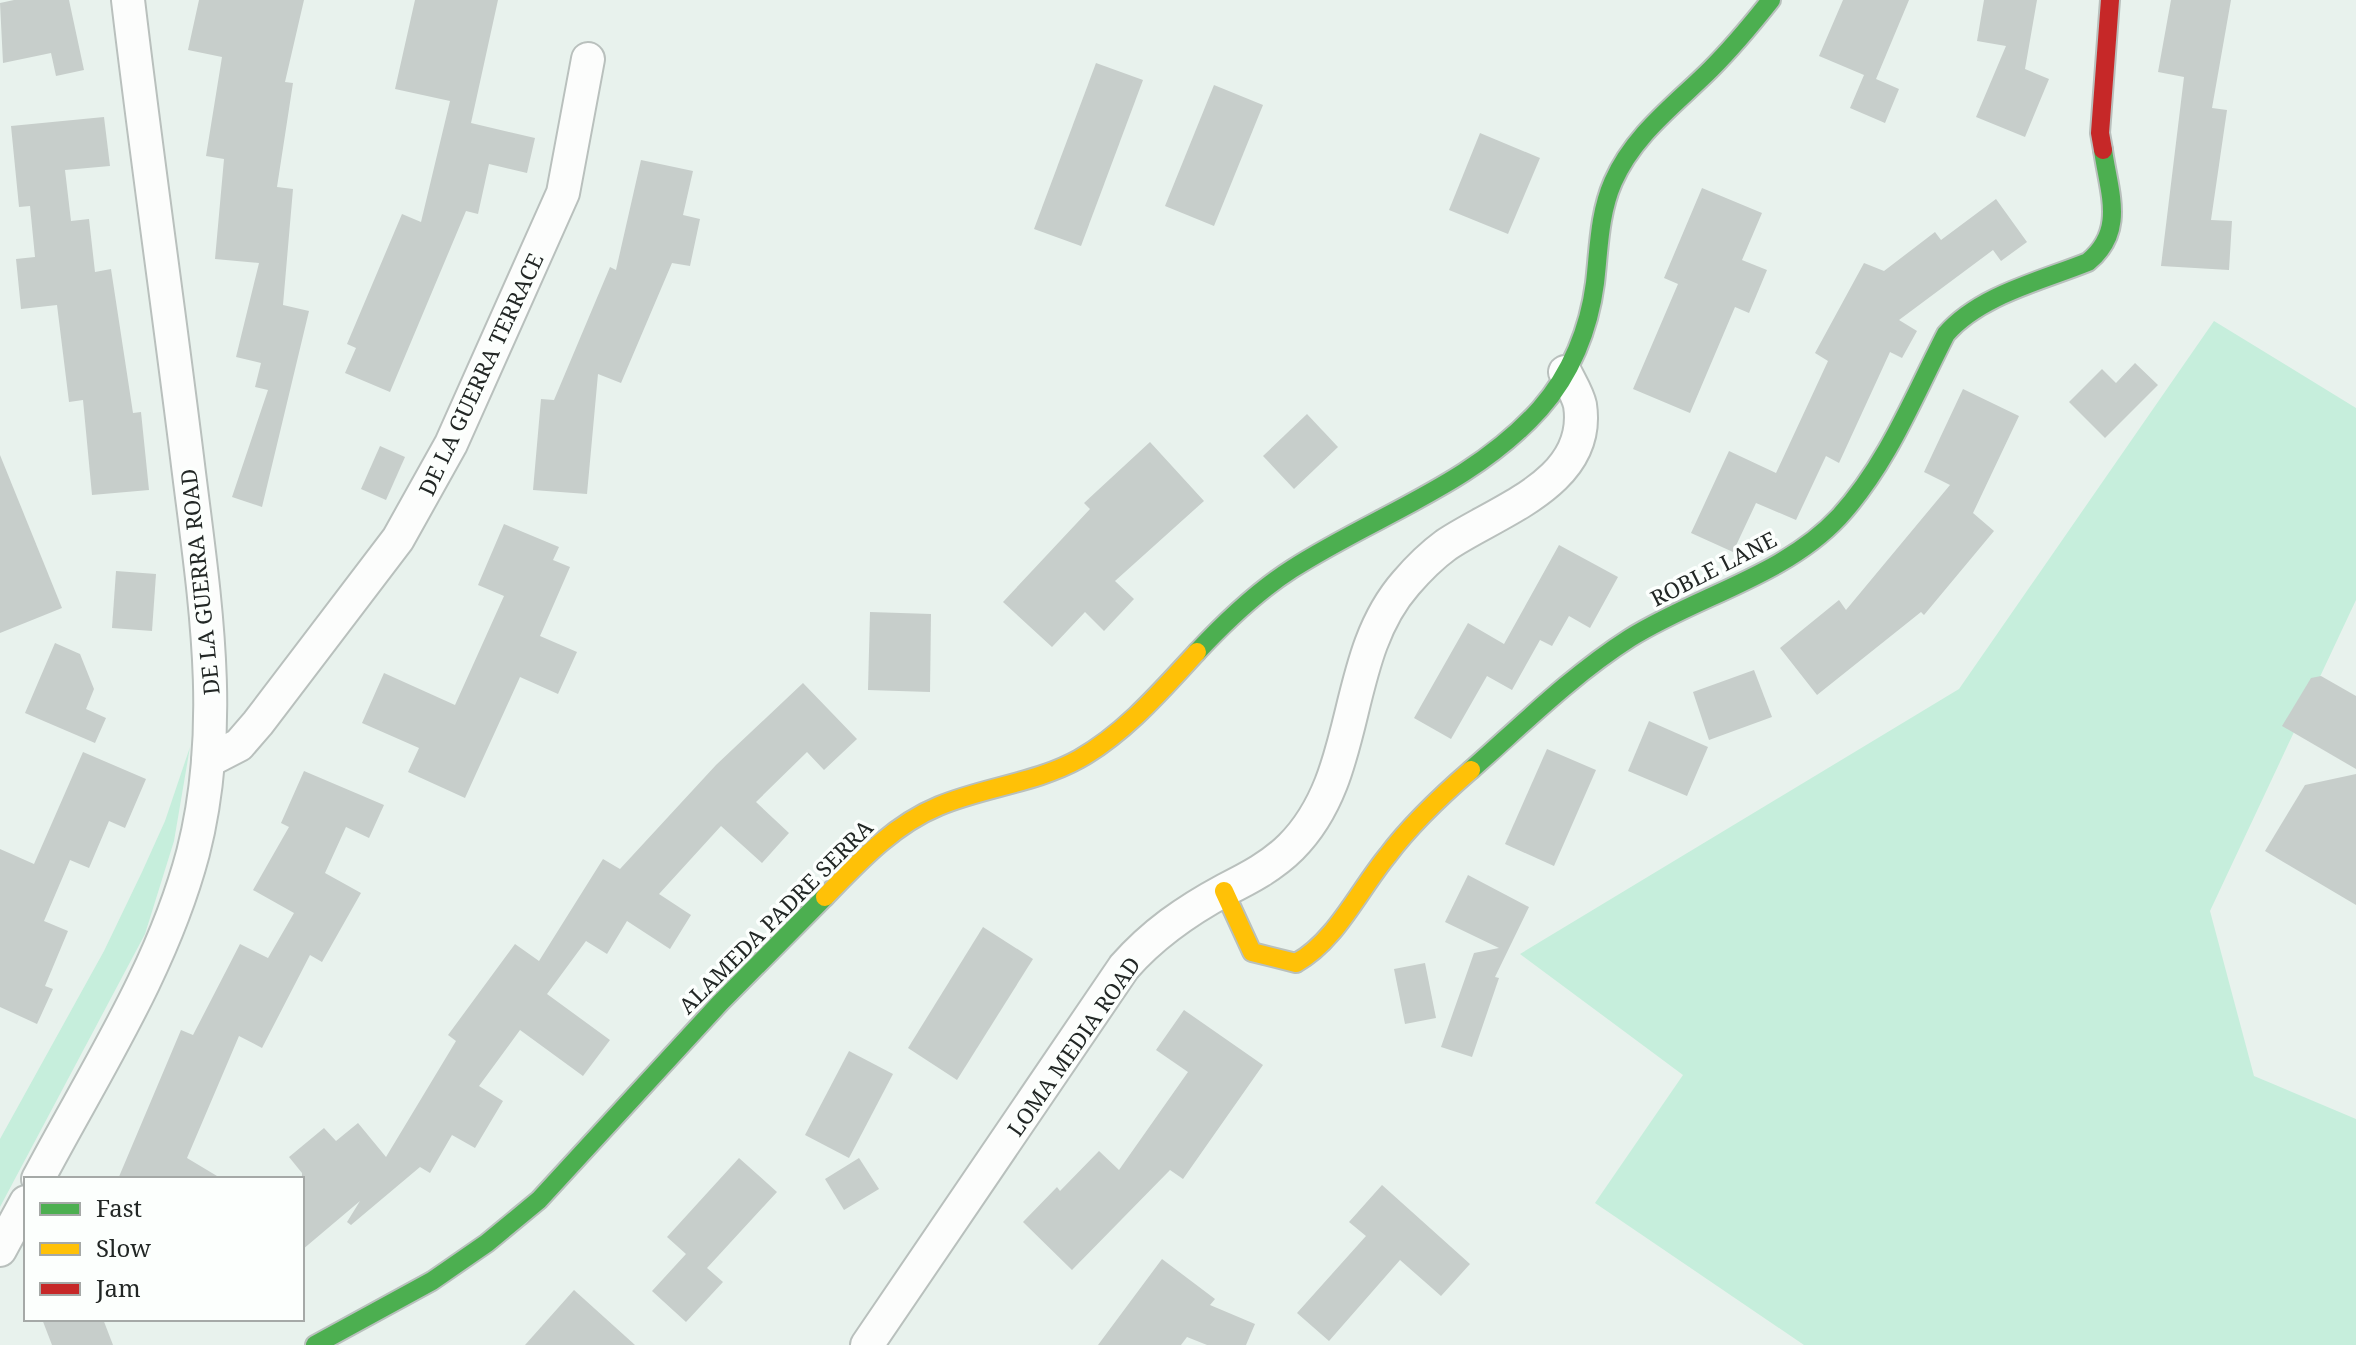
<svg xmlns="http://www.w3.org/2000/svg" width="2356" height="1345" viewBox="0 0 2356 1345" font-family="'Noto Serif',serif">
<style>
.green{fill:#c6eedc}
.building{fill:#c7cecb}
.lines{fill:none;stroke-linecap:round;stroke-linejoin:round}
.street-casing{stroke:#b9c0bd;stroke-width:36}
.fast-casing{stroke:#b9c0bd;stroke-width:22}
.slow-casing{stroke:#b9c0bd;stroke-width:22}
.jam-casing{stroke:#b9c0bd;stroke-width:22}
.street{stroke:#fcfdfc;stroke-width:32}
.fast{stroke:#4caf50;stroke-width:18}
.slow{stroke:#ffc107;stroke-width:18}
.jam{stroke:#c62828;stroke-width:18}
.labels{text-anchor:middle;dominant-baseline:central;stroke-width:7;stroke-linejoin:round;paint-order:stroke}
.street-label{font-size:22px;fill:#222725;stroke:#fcfffd}
</style>
<rect width="100%" height="100%" fill="#e8f2ed"/>
<!-- green -->
<g class="green">
<polygon points="2214,321 2356,408 2356,600 2210,911 2254,1076 2356,1119 2356,1345 1804,1345 1595,1203 1683,1075 1520,954 1959,689"/>
<polygon points="190,747 174,841 145,934 0,1207 0,1139 104,951 142,872 165,821"/>
</g>
<!-- building -->
<g class="building">
<polygon points="14,0 69,0 84,70 56,76 51,53 3,63 0,3"/>
<polygon points="199,0 304,0 285,82 293,83 277,187 293,189 283,305 309,311 262,507 232,497 268,390 255,387 261,363 236,357 259,263 215,259 224,159 206,156 222,57 188,50"/>
<polygon points="415,0 498,0 471,123 535,138 527,173 489,164 478,214 466,211 390,392 345,373 356,348 347,344 402,214 421,222 450,101 395,89"/>
<polygon points="1843,0 1909,0 1876,79 1899,89 1885,123 1850,108 1864,75 1819,56"/>
<polygon points="1984,0 2037,0 2025,69 2049,79 2025,137 1976,117 2006,46 1977,41"/>
<polygon points="2171,0 2231,0 2212,108 2227,110 2211,220 2232,221 2229,270 2161,266 2184,77 2158,72"/>
<polygon points="1096,63 1143,80 1081,246 1034,229"/>
<polygon points="1214,85 1263,105 1214,226 1165,206"/>
<polygon points="104,117 110,166 65,170 71,221 89,219 95,272 111,269 133,413 141,412 149,490 92,495 83,400 69,402 57,305 21,309 16,259 35,257 30,206 19,207 11,126"/>
<polygon points="1480,133 1540,158 1508,234 1449,210"/>
<polygon points="641,160 693,171 683,215 700,219 690,266 672,263 621,383 598,374 587,494 533,490 541,399 554,400 610,267 616,270"/>
<polygon points="1702,188 1762,213 1742,260 1767,270 1749,313 1735,307 1690,413 1633,389 1678,284 1664,278"/>
<polygon points="1996,199 2027,242 2001,261 1993,250 1899,320 1917,331 1902,358 1890,352 1839,463 1826,456 1796,520 1756,503 1733,552 1691,533 1729,451 1776,473 1828,361 1815,353 1864,263 1884,271 1935,232 1941,240"/>
<polygon points="2135,363 2158,385 2105,438 2069,402 2102,369 2116,383"/>
<polygon points="1963,389 2019,416 1973,513 1994,531 1924,615 1921,612 1817,695 1780,648 1839,600 1846,610 1950,485 1924,472"/>
<polygon points="1307,414 1338,447 1294,489 1263,456"/>
<polygon points="1150,442 1204,501 1115,581 1134,599 1104,631 1085,612 1052,647 1003,602 1090,509 1084,503"/>
<polygon points="380,446 405,457 386,500 361,489"/>
<polygon points="0,455 62,608 0,633"/>
<polygon points="504,524 559,547 553,560 570,567 540,636 577,652 558,694 520,677 465,798 408,772 419,748 362,723 384,673 455,705 504,596 478,585"/>
<polygon points="1559,545 1618,577 1590,628 1569,616 1552,646 1540,640 1512,690 1487,676 1451,739 1414,718 1468,623 1504,644"/>
<polygon points="116,571 156,574 152,631 112,628"/>
<polygon points="870,612 931,614 930,692 868,690"/>
<polygon points="55,643 80,654 94,689 86,709 106,718 95,743 25,713"/>
<polygon points="1754,670 1772,717 1709,740 1693,692"/>
<polygon points="2321,676 2356,696 2356,769 2282,726 2311,678"/>
<polygon points="803,683 857,739 824,770 807,752 756,802 789,833 762,863 721,826 659,894 691,915 670,949 627,921 607,954 586,941 547,994 610,1040 583,1076 520,1030 479,1086 503,1101 475,1148 452,1135 430,1173 420,1167 351,1225 347,1222 360,1201 302,1250 302,1173 289,1157 324,1128 336,1141 358,1123 386,1157 456,1041 448,1035 515,944 539,961 603,859 620,869 716,765"/>
<polygon points="1649,721 1708,747 1687,796 1628,771"/>
<polygon points="1547,749 1596,770 1554,866 1505,844"/>
<polygon points="83,752 146,779 125,828 109,821 89,868 70,860 44,921 68,931 45,986 53,989 37,1024 0,1007 0,849 34,864"/>
<polygon points="304,771 384,805 369,838 346,827 325,873 361,893 322,962 310,955 262,1048 239,1036 187,1158 222,1179 118,1179 181,1030 193,1035 240,944 268,958 294,913 253,890 289,827 281,823"/>
<polygon points="2356,774 2356,905 2265,851 2305,785"/>
<polygon points="1468,875 1529,907 1495,977 1499,978 1472,1057 1441,1047 1474,953 1499,948 1445,922"/>
<polygon points="983,927 1033,959 957,1080 908,1048"/>
<polygon points="1425,963 1436,1018 1405,1024 1394,969"/>
<polygon points="1184,1010 1263,1065 1183,1179 1170,1170 1072,1270 1023,1222 1057,1187 1060,1191 1099,1151 1119,1170 1188,1072 1156,1050"/>
<polygon points="849,1051 893,1074 849,1158 805,1135"/>
<polygon points="739,1158 777,1192 707,1268 723,1282 686,1322 652,1291 686,1254 667,1237"/>
<polygon points="859,1158 879,1189 844,1210 825,1179"/>
<polygon points="1382,1185 1470,1264 1441,1296 1400,1260 1329,1341 1297,1313 1366,1236 1349,1222"/>
<polygon points="1162,1259 1215,1299 1210,1305 1255,1324 1246,1345 1207,1345 1187,1337 1181,1345 1098,1345"/>
<polygon points="574,1290 635,1345 525,1345"/>
<polygon points="42,1319 103,1319 113,1345 52,1345"/>
</g>
<g class="lines">
<defs>
<g id="street">
<polyline points="208,761 239,745 258,723 398,539 451,444 563,193 588,59"/>
<path d="M38,1179C94,1073 162,970 193,853C227,721 203,589 187,457C168,304 146,152 128,0"/>
<polyline points="0,1250 26,1202"/>
<path d="M867,1345L1124,967C1153,934 1186,911 1225,890C1249,878 1272,866 1291,847C1363,775 1340,658 1406,583C1418,569 1431,556 1446,545C1496,511 1592,483 1580,405C1578,395 1570,382 1565,372"/>
</g>
<g id="fast">
<path d="M1197,652C1226,621 1256,592 1292,569C1376,515 1472,485 1540,409C1571,374 1589,329 1595,283C1599,249 1599,214 1613,182C1634,134 1676,104 1711,69C1733,47 1752,24 1771,0"/>
<path d="M1471,770C1522,725 1572,675 1630,638C1697,596 1784,576 1839,517C1887,465 1914,396 1946,334C1980,295 2041,281 2088,262C2126,231 2109,193 2103,150"/>
<polyline points="315,1345 432,1281 487,1243 539,1200 720,1003 825,897"/>
</g>
<g id="slow">
<path d="M1224,891L1252,952L1296,963C1336,941 1359,890 1388,855C1412,823 1441,796 1471,770"/>
<path d="M825,897C859,862 893,825 939,806C984,787 1036,783 1079,759C1125,733 1161,691 1197,652"/>
</g>
<polyline id="jam" points="2103,150 2100,133 2110,0"/>
</defs>
<!-- street casing -->
<use href="#street" class="street-casing"/>
<!-- fast casing -->
<use href="#fast" class="fast-casing"/>
<!-- slow casing -->
<use href="#slow" class="slow-casing"/>
<!-- jam casing -->
<use href="#jam" class="jam-casing"/>
<!-- street -->
<use href="#street" class="street"/>
<!-- fast -->
<use href="#fast" class="fast"/>
<!-- slow -->
<use href="#slow" class="slow"/>
<!-- jam -->
<use href="#jam" class="jam"/>
</g>
<g class="labels">
<!-- street labels -->
<g class="street-label">
<text transform="translate(480 374) rotate(-65)">DE LA GUERRA TERRACE</text>
<text transform="translate(1713 568) rotate(-27)">ROBLE LANE</text>
<text transform="translate(199 582) rotate(-96)">DE LA GUERRA ROAD</text>
<text transform="translate(775 916) rotate(-45)">ALAMEDA PADRE SERRA</text>
<text transform="translate(1073 1046) rotate(-55)">LOMA MEDIA ROAD</text>
</g>
</g>
<!-- legend -->
<rect x="24" y="1177" width="280" height="144" fill="#fcfffd" stroke="#a5a9a7" stroke-width="2"/>
<rect x="40" y="1203" width="40" height="12" fill="#4caf50" stroke="#a5a9a7" stroke-width="2"/>
<text x="96" y="1217" font-size="24" fill="#222725">Fast</text>
<rect x="40" y="1243" width="40" height="12" fill="#ffc107" stroke="#a5a9a7" stroke-width="2"/>
<text x="96" y="1257" font-size="24" fill="#222725">Slow</text>
<rect x="40" y="1283" width="40" height="12" fill="#c62828" stroke="#a5a9a7" stroke-width="2"/>
<text x="96" y="1297" font-size="24" fill="#222725">Jam</text>
</svg>
